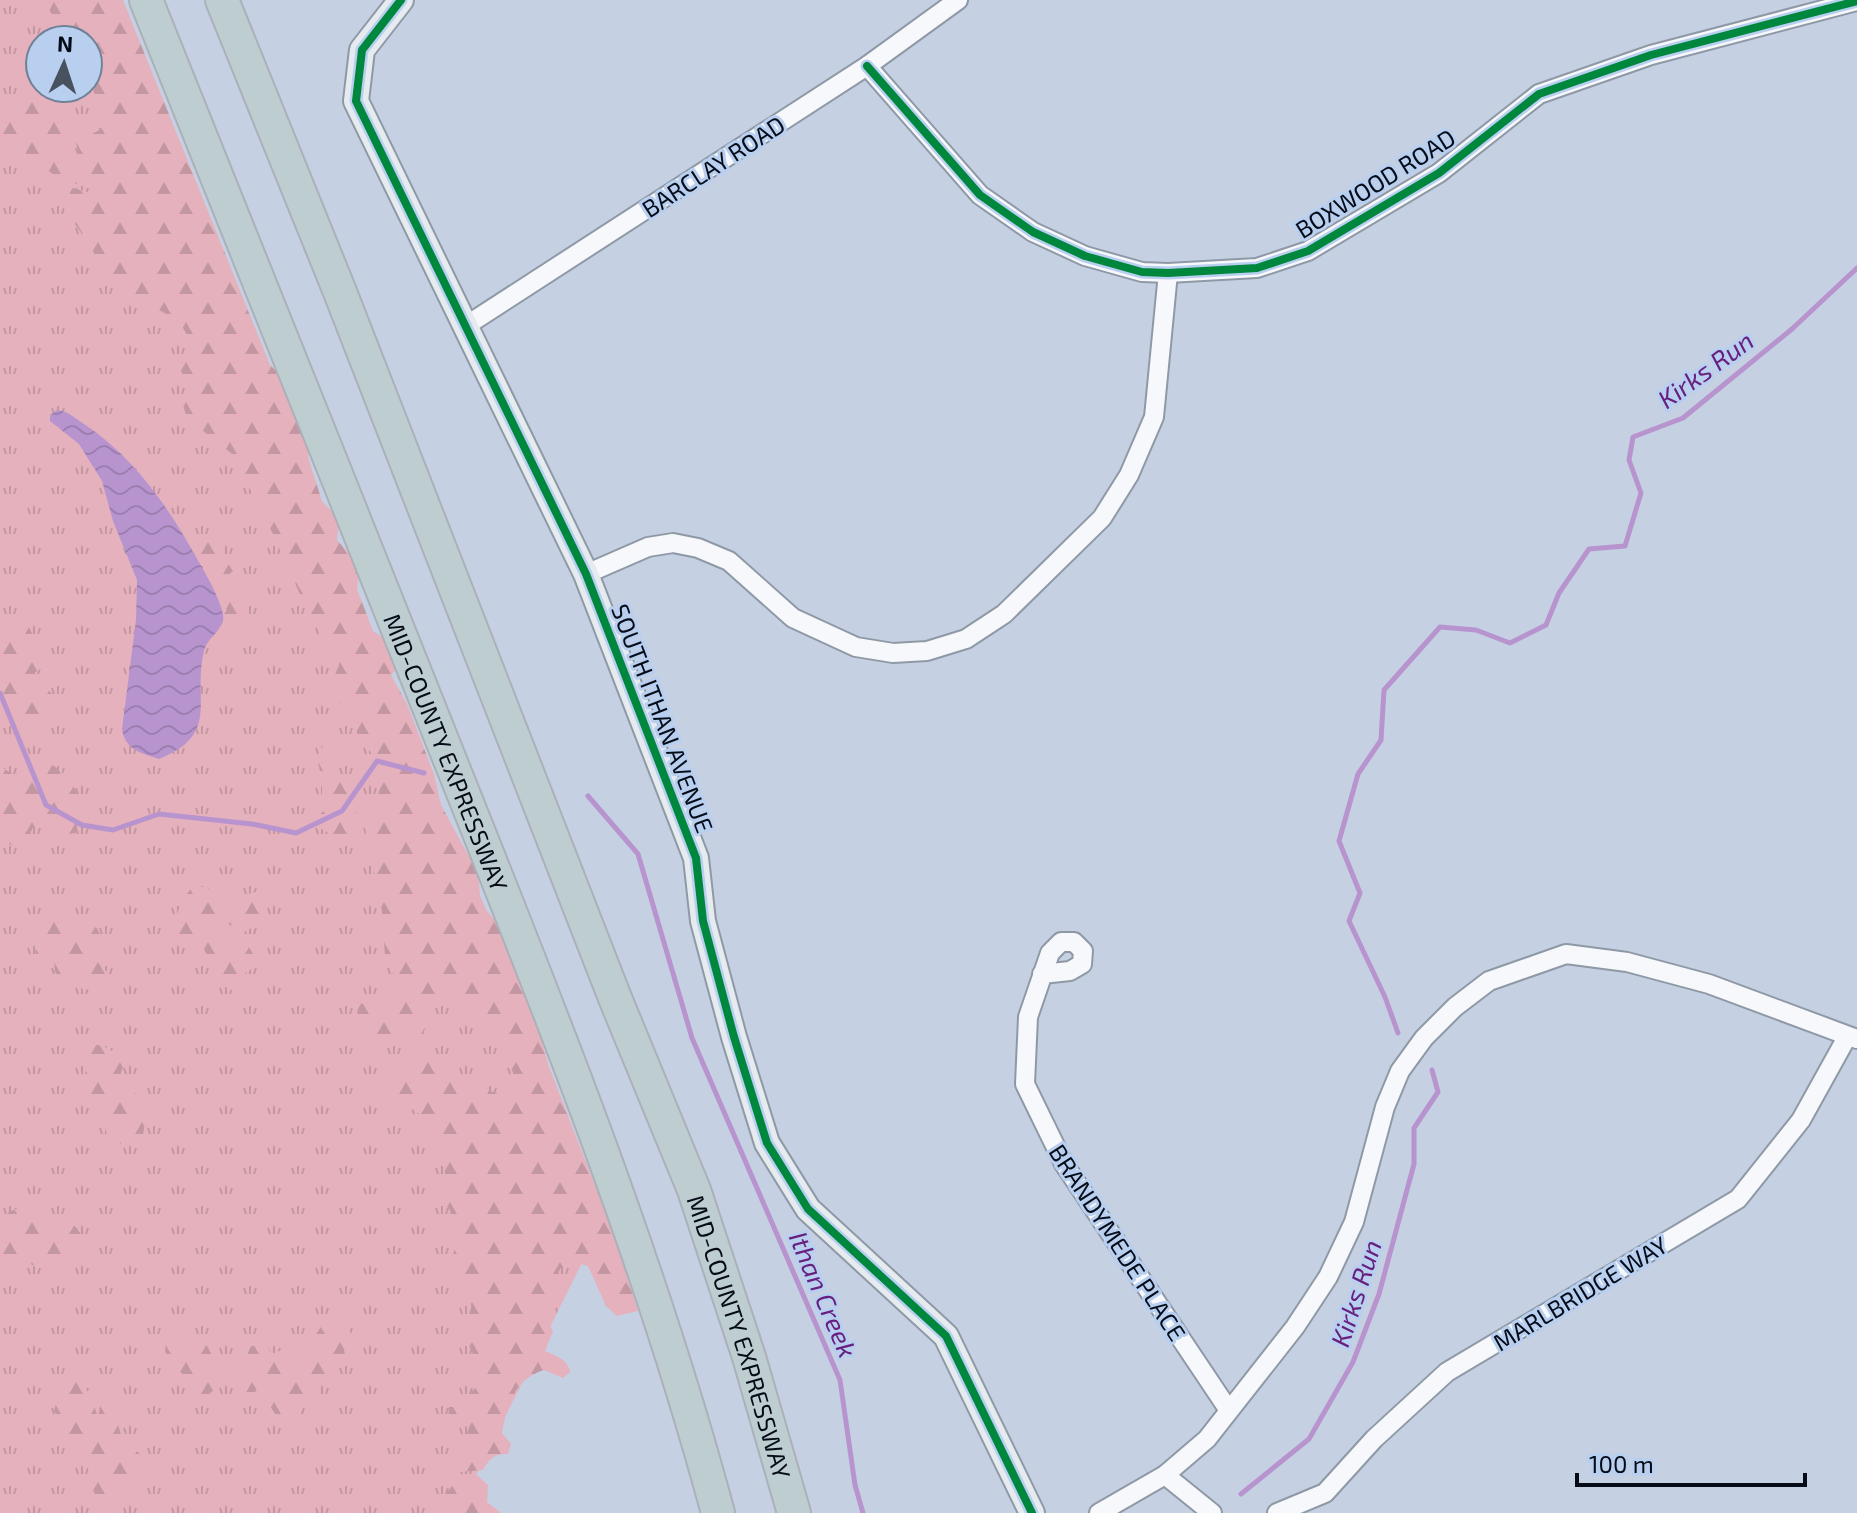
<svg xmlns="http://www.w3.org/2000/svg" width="1857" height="1513" viewBox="0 0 1857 1513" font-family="'Exo 2',sans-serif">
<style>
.grass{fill:url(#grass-tufts);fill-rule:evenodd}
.forest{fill:url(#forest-firs)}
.water{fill:url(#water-waves)}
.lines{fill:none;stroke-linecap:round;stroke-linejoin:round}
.stream{stroke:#b894cf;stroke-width:5}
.street-casing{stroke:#8f99a6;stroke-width:22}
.secondary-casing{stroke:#8f99a6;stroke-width:28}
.highway-casing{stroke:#abb0b9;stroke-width:36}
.street{stroke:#f6f8fb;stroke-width:18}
.secondary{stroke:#e5ebee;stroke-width:24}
.highway{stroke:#beced0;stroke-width:32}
.cycleway-casing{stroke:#b8cff0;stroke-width:13}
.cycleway{stroke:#00873e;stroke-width:8}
.labels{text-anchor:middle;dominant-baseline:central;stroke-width:6;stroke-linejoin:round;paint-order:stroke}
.street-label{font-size:24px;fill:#050c17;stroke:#b8cff0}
.water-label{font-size:26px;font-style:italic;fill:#67207e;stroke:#b8cff0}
</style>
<defs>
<pattern id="grass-tufts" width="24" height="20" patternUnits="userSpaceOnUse" patternTransform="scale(2)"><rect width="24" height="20" fill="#e5b1bc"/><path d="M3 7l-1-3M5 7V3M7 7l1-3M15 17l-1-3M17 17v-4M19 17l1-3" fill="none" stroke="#c397a1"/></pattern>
<pattern id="forest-firs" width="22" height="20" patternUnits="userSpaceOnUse" patternTransform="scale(2)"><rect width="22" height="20" fill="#e5b1bc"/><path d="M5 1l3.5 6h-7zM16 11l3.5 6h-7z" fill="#c397a1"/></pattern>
<pattern id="water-waves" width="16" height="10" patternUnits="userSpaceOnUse" patternTransform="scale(2)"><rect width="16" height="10" fill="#b894cf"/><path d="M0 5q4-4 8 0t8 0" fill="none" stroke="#9d7eb1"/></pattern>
</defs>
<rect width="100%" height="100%" fill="#c5d1e3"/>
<!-- grass -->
<path class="grass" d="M0,0H114L605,1217L457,1513H0ZM40,40H88V88H40Z"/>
<!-- forest -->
<g class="forest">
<path d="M48,0H123L270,365L293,387L308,442V457L322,501L339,519L337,540L360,566L357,589L373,631L385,639L398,667L391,675L407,704L434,774L441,805L478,873L480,895L486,910L501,927L523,971L548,1064L613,1232L638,1311L617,1316L606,1306L588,1266L566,1260C551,1283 538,1305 553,1331L545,1351C556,1356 568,1359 570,1372L563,1378L544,1370C514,1380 507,1404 502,1433L511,1444L508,1454C494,1454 490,1458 483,1470L448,1473L442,1464C459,1455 464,1446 469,1427L459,1425L455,1435L438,1434L439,1424H448L449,1407H458L459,1399L465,1397L478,1386L472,1351L459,1330L472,1311L467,1287L454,1284L450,1264L456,1245L450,1210L439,1198C457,1162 430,1153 432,1118L421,1116L414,1110L381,1101L379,1089L387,1077L419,1055L426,1056L432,1064L436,1056L441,1062L447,1054L459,1057L457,1083L474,1079L488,1090L518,1102L522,1093L518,1079L507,1064L512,1060L497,1041L494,1025L471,1018L467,1003L444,977L435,1004L426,1008L423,1039C409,1046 395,1042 382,1035L367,1041L358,1027L357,1002L369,1006L399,993L396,978L385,956L382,912L364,823L373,815L379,791L372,779L377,761L357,733L355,726L346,723L343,717L348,713L329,689L339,665L307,610L273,534L232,454L187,418L182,402L188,391L178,362L195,349L179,321L139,299L105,274L89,244L63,207L72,188L95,194L100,187L63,182L0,133V104L11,112L15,97L24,89L52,94L70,130L65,138L64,157L79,156L76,143L110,124L88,80V40H66L50,11Z"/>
<path d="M213,537L224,551V558L233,571L227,576L228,580L236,582L241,587L236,602L248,608L244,624L226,644L214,643L210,634L227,610L222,606L225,602L217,588L206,582L205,566L198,565L192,557C194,542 199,539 213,537Z"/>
<path d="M14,616C25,619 31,629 34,639L29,649L44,659L43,667L33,674L56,698V709L45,722L30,724L10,705L0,720V675L13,662L3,655L0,627Z"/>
<path d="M325,744L332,750L337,773L351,782L360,798L353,825L344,837L332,835L320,828L318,819L322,812L333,807L322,796V781L327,771H320C317,760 316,753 325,744Z"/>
<path d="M22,764L37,769L51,764C80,784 83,801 76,833L58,835L46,829L42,817L43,810L40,806L32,830L16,847L4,842L0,837V766L15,776Z"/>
<path d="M193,886C215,885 218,901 231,901C238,901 246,893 256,892L266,913L259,924L244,932C231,925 219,917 209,932L244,939L255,957L253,968L245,973L249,981L247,987L239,994L222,985L219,973L221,967L210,961L201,943L184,944C169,923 178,905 193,886Z"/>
<path d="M50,910L71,930L80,935L96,927L104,941V948L93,956L108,973V982L104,986L83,990L75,978L66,983L55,972L54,959L45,963C27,950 40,950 40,935L28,932L26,924Z"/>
<path d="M88,1043C111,1047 112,1049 123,1067L117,1084L132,1086L137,1095L132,1099L146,1118L143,1135L127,1148L107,1135L100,1108L84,1102L83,1095L92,1081C85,1065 71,1062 88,1043Z"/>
<polygon points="18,1209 30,1220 34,1216 43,1219 50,1228 65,1221 73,1224 88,1243 80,1258 62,1261 54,1266 32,1265 24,1256 14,1265 0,1260 0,1214 5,1216 10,1211"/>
<polygon points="338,1318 348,1323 352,1339 343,1343 345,1355 341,1365 323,1367 327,1374 327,1381 320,1384 318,1399 311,1397 305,1391 300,1416 292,1425 280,1421 265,1399 266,1380 255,1392 245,1392 239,1383 244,1370 237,1363 240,1355 247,1355 251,1346 267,1345 271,1354 282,1350 299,1359 325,1321"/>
<path d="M194,1333C206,1342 215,1354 213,1369L219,1375L220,1384L206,1397L193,1393L184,1375L177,1370L178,1366L165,1352L166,1342L174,1335L180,1340Z"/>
<path d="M74,1380C90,1388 93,1401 98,1418L101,1402L113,1408L123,1441L148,1460L151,1469L133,1486L125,1485L124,1494L108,1501L97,1499L87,1476L90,1461L85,1450L71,1451L73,1438L58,1436L56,1427L63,1417L57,1415L54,1411C57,1399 63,1387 74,1380Z"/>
<polygon points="477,1475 488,1485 487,1502 501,1513 446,1513 445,1495 460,1476"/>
</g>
<!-- water -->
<path class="water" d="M57,410C68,411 75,418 84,424C136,458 171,511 200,564C209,580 219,597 223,614C226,629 207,637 204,651C192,701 221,734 159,759C141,753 125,750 122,729L136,620L137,580L113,521L102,481L79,444L50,421V415Z"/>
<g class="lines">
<!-- stream -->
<g class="stream">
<polyline points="0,693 46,805 82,825 113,830 159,814 252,824 296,833 342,811 377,761 424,773"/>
<polyline points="588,796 638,854 692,1038 840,1380 855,1485 863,1513"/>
<polyline points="1398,1033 1385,997 1349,921 1360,893 1339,841 1358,774 1381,740 1384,690 1440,627 1476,630 1510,643 1546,625 1559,593 1589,549 1625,546 1641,493 1629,460 1633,437 1683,418 1792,329 1857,268"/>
<polyline points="1241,1494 1309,1439 1353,1362 1379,1294 1414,1164 1414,1128 1438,1092 1432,1070"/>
</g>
<defs>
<g id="street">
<polyline points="867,66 980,195 1033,232 1085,256 1142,272 1168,273 1257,268 1308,251 1439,173 1539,94 1651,55 1857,1"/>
<polyline points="464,327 867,66 958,0"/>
<polyline points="586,574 648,547 673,543 698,548 729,561 793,618 856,647 893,653 927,651 966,639 1004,614 1102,518 1129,475 1154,417 1168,273"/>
<polyline points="1042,974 1070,971 1082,964 1083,951 1074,942 1061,942 1050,953 1028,1017 1025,1084 1064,1164 1228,1409"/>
<polyline points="1165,1475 1212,1513"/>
<polyline points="1099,1513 1165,1475 1207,1439 1295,1327 1328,1277 1354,1222 1385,1107 1400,1071 1424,1038 1455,1007 1489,981 1566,954 1627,962 1709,984 1857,1039"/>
<polyline points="1277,1513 1325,1493 1374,1439 1447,1372 1738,1199 1801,1120 1847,1037"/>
</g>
<polyline id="secondary" points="401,0 362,50 356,101 586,574 696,858 703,921 734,1037 767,1143 808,1209 946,1336 1032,1513"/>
<g id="highway">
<path id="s1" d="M146,0C247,252 348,503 448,755C548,1005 648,1253 718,1513"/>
<path id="s2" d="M222,0L340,292L615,998L694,1190L749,1357L794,1513"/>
</g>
</defs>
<!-- street casing -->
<use href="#street" class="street-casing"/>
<!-- secondary casing -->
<use href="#secondary" class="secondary-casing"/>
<!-- highway casing -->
<use href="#highway" class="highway-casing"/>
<!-- street -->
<use href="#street" class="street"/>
<!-- secondary -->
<use href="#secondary" class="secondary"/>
<!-- highway -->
<use href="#highway" class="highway"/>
<defs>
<g id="cycleway">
<polyline points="401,0 362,50 356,101 586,574 696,858 703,921 734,1037 767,1143 808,1209 946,1336 1032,1513"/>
<polyline points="867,66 980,195 1033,232 1085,256 1142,272 1168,273 1257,268 1308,251 1439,173 1539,94 1651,55 1857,1"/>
</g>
</defs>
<!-- cycleway casing -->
<use href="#cycleway" class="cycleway-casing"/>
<!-- cycleway -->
<use href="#cycleway" class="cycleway"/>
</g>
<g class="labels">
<!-- street labels -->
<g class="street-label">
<text transform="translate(713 166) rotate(-33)">BARCLAY ROAD</text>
<text transform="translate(1375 183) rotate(-32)">BOXWOOD ROAD</text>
<text transform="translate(663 718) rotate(69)">SOUTH ITHAN AVENUE</text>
<text stroke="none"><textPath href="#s1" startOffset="810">MID-COUNTY EXPRESSWAY</textPath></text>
<text transform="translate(1118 1242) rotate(57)">BRANDYMEDE PLACE</text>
<text transform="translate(1580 1293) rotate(-31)">MARLBRIDGE WAY</text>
<text stroke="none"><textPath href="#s2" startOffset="1434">MID-COUNTY EXPRESSWAY</textPath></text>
</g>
<!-- water labels -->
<g class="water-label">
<text transform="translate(1705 369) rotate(-36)">Kirks Run</text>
<text transform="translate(1355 1293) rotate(-72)">Kirks Run</text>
<text transform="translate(824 1294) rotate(67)">Ithan Creek</text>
</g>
</g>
<!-- north arrow -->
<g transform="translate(64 64) rotate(3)"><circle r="38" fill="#b8cff0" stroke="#708199" stroke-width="2"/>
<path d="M0-6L14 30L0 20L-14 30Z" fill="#48515e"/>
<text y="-12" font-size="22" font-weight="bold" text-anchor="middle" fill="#050c17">N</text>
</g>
<!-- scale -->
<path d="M1577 1473v12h228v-12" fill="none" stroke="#050c17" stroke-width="4"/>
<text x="1589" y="1473" font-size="24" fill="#050c17" stroke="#b8cff0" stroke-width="6" paint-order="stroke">100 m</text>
</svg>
